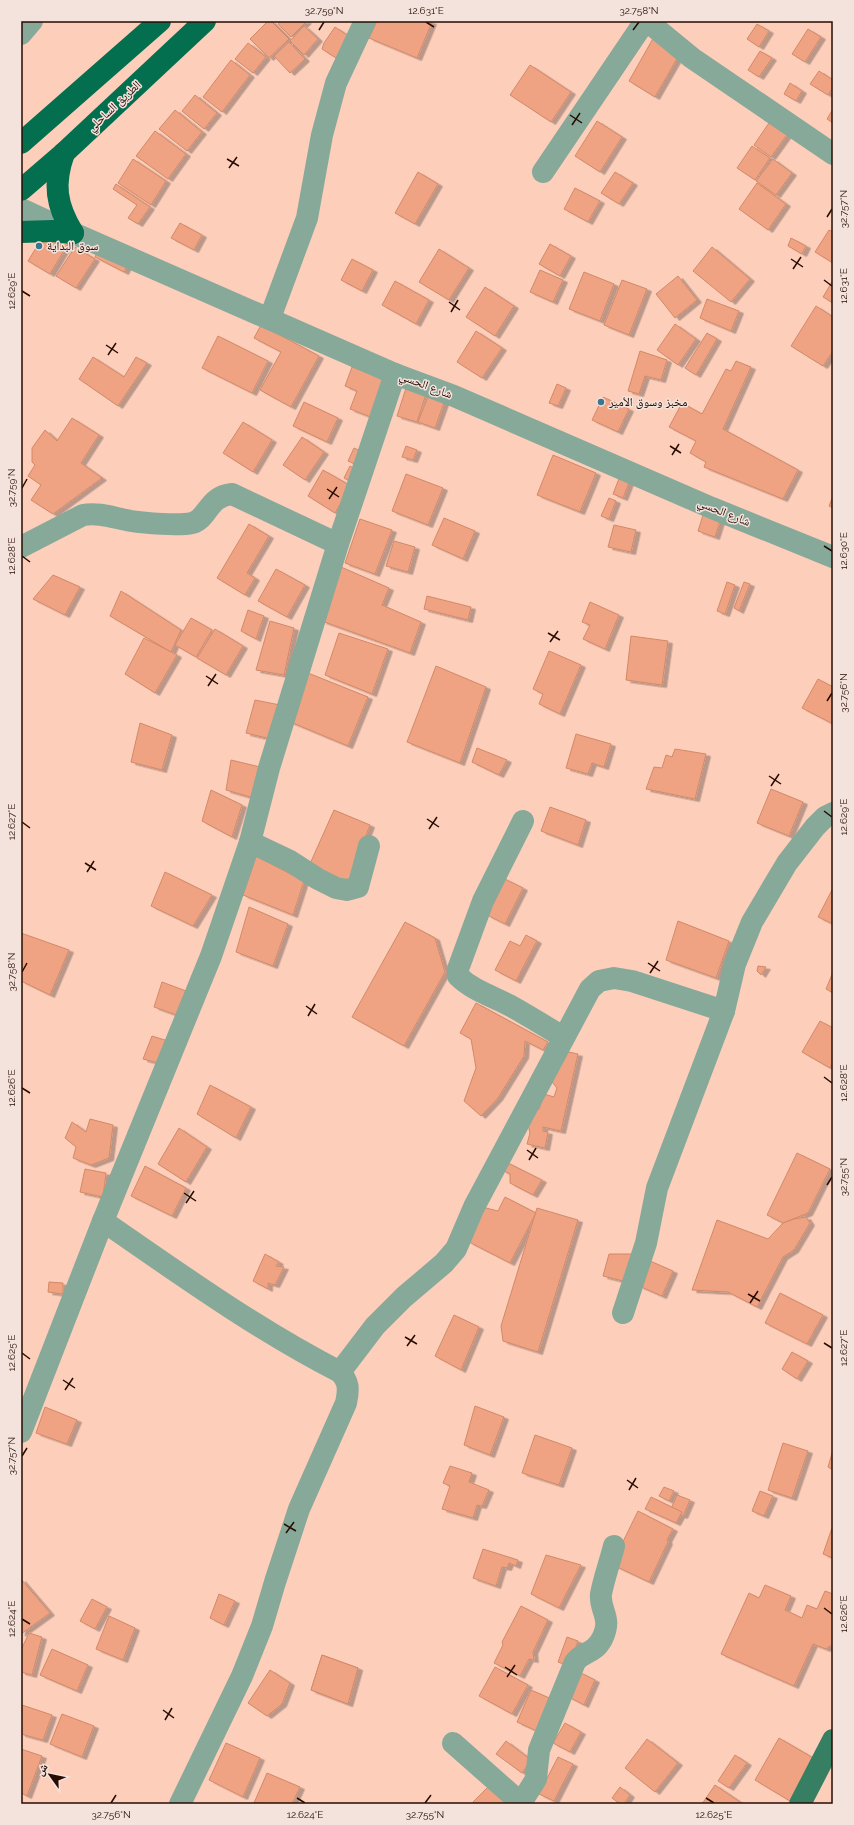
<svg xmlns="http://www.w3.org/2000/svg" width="854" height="1825" viewBox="0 0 854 1825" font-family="Raleway,'Noto Naskh Arabic',sans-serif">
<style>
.building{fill:#efa382;stroke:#d28968;filter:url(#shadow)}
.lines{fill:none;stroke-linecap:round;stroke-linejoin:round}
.minor{stroke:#86a999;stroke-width:22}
.major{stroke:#377f62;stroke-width:22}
.highway{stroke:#036f4f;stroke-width:22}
.ticks{fill:none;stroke:#270c02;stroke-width:1.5}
.poi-dot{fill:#3a778e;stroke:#f3e3dc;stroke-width:1.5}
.labels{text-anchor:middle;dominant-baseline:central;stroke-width:3;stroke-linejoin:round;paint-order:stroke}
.street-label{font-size:12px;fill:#270c02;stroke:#f3e3dc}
.poi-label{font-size:12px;fill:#270c02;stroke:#f3e3dc;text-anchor:start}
.neatline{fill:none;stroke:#270c02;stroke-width:1.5}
.ticks-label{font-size:10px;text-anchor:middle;fill:#270c02}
</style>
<defs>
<filter id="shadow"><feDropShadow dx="4.5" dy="2.5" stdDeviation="0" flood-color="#0004"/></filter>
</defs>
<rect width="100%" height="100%" fill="#fdceba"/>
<!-- building -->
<g class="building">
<polygon points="268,21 271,21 289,39 269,58 250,39"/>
<polygon points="281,21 307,21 291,37 278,24"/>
<polygon points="377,21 429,21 432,22 417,58 369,38"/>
<polygon points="757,24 769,31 759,47 747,39"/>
<polygon points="304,26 318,39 304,55 290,41"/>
<polygon points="335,27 350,37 336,58 322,49 324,43"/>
<polygon points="808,29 821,37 805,62 792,54"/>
<polygon points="655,35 682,50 655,97 629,81"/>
<polygon points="289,42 305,59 290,73 274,56"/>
<polygon points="248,43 266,57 253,73 235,59"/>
<polygon points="760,51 772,58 759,77 748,70"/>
<polygon points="231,60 250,75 222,112 203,97"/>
<polygon points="530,65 571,92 551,122 510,95"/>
<polygon points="819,71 833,80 833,87 828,95 810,84"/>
<polygon points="790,83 802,91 796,101 784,94"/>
<polygon points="195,95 217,113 204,129 182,111"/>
<polygon points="833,109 833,123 827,119"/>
<polygon points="175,110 202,132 187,151 159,129"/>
<polygon points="771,120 789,132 771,157 754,145"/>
<polygon points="597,121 622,137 600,172 575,156"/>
<polygon points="155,131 186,154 168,179 136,156"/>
<polygon points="752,146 770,158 755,180 737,168"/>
<polygon points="133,159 166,181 151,205 118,183"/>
<polygon points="773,159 792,173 776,195 756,181"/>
<polygon points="418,172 438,184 415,224 395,213"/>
<polygon points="615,172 633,183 619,204 601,193"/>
<polygon points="757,183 786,204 768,230 739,209"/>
<polygon points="116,184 150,207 138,224 128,218 137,205 113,189"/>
<polygon points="575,188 600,201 588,222 564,209"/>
<polygon points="180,223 202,235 194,250 171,238"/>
<polygon points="829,230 833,232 833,263 815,252"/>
<polygon points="44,235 69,242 50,274 28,261"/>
<polygon points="791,238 806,246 802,254 788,246"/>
<polygon points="550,244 571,256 560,276 539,264"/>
<polygon points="75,247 95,259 76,288 56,276"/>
<polygon points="100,247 129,262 124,272 95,257"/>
<polygon points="712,247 750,279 731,302 693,271"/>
<polygon points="439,249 469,268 449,300 419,282"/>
<polygon points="352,259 373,270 362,291 341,280"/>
<polygon points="540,270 563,280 553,302 530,292"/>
<polygon points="584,272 614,284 600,321 569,309"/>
<polygon points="678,276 697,300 675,318 656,294"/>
<polygon points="622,280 647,289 629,335 604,325"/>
<polygon points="833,280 833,303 823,297"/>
<polygon points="395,281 429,300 416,324 382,305"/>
<polygon points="485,287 514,306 495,336 466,317"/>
<polygon points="707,299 739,311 731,331 700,318"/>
<polygon points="816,306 833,317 833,351 823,366 791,346"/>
<polygon points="675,324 696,339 678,365 657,350"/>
<polygon points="261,325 319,356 291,407 260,390 281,352 254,338"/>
<polygon points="476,331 502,348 482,378 457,362"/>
<polygon points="707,333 717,339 696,375 685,368"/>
<polygon points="218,336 268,361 252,393 202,368"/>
<polygon points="640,351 667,360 661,380 645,376 639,394 628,391"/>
<polygon points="93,357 124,377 136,357 147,363 118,406 79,379"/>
<polygon points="736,361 751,367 723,429 798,470 783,499 704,467 706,462 690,453 696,441 669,427 682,403 702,414 726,369 731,371"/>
<polygon points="352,367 390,381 376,419 350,409 357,391 345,386"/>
<polygon points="557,384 566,388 558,406 549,403"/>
<polygon points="407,385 427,391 417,422 397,416"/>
<polygon points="429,394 445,400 435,428 418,422"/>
<polygon points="603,397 629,409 618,432 592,420"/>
<polygon points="304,402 338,418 327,442 293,426"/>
<polygon points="72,418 99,435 81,463 102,478 53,514 31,500 41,485 28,476 35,465 32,462 32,448 45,430 57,441"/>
<polygon points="243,422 272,440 253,472 223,453"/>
<polygon points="302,437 324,452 305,480 283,465"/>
<polygon points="406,446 417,450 413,460 402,457"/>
<polygon points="354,448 365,453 359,466 348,461"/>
<polygon points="553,455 596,473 580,512 537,495"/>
<polygon points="350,466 359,471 353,483 344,478"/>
<polygon points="323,470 351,486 335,513 308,496"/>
<polygon points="406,474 443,488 428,525 392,511"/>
<polygon points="620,476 630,480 623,498 613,494"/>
<polygon points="833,496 833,508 829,506"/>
<polygon points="609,498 616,501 609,519 601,516"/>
<polygon points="704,512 721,518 715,537 698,531"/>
<polygon points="444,518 475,531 463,559 432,545"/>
<polygon points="360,519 392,530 375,574 345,563"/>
<polygon points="249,524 269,536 247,573 255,578 245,595 217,578"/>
<polygon points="614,525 636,530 631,552 608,547"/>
<polygon points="394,541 415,547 408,572 386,566"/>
<polygon points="341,567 389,588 382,605 421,622 410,653 322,621"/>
<polygon points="276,569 305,585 287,617 258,601"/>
<polygon points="53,575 80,587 65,615 33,599"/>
<polygon points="727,582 735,585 725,614 717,611"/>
<polygon points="744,582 750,584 739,611 734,608"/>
<polygon points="121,591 181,630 171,652 110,616"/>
<polygon points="427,596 471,607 468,620 424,609"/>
<polygon points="590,602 619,615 605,649 583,639 590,625 582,622"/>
<polygon points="248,610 264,616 256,639 241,631"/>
<polygon points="191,618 212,630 196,657 175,645"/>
<polygon points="270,621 294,628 284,675 256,670"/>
<polygon points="215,629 243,646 226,675 197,658"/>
<polygon points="339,633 388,649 372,694 325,675"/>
<polygon points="631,636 668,641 662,685 626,680"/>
<polygon points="144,638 177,655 155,693 125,674"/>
<polygon points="549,651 581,665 560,714 539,704 543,694 533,689"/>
<polygon points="436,666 486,687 460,763 407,742"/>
<polygon points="308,673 368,697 348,746 288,721"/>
<polygon points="818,679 833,687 833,724 802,708"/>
<polygon points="255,700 280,705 271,739 246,733"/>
<polygon points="140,723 172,735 162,770 131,762"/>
<polygon points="576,734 611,744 604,767 592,763 588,774 566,768"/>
<polygon points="477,748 507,760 499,775 472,762"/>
<polygon points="675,749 706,754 695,799 646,789 654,767 662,768 666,755 672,757"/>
<polygon points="231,760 260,767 254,798 226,790"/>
<polygon points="771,789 803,802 789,836 757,823"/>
<polygon points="211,790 242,805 232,837 202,821"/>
<polygon points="550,807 586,820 578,845 541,831"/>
<polygon points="334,810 370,825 347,885 309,866"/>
<polygon points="256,856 304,881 293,915 243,895"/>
<polygon points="165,872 212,895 193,926 151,906"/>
<polygon points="505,879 523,888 505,924 487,915"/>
<polygon points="833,888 833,924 818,917"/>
<polygon points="249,907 288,924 273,966 236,952"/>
<polygon points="678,921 729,941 716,978 666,960"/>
<polygon points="405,922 435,938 445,972 404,1046 352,1017"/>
<polygon points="21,933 69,950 50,995 21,981"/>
<polygon points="526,935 537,941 516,981 495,970 510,941 520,946"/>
<polygon points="758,966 766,967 761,975 757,971"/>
<polygon points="833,972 833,993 826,989"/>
<polygon points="162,982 186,991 177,1015 154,1007"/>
<polygon points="476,1003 548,1042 543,1050 525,1041 524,1056 498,1098 481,1116 464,1101 476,1068 471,1039 460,1033"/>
<polygon points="820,1021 833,1028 833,1062 830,1068 802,1052"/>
<polygon points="152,1036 168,1041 158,1063 143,1059"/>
<polygon points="564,1051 578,1054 561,1131 543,1127 543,1131 548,1132 545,1148 527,1144 530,1133 527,1120 532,1107 539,1109 544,1094 554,1097 557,1088 552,1082"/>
<polygon points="210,1085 251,1107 236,1138 197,1114"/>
<polygon points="90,1119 113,1125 109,1158 91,1165 73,1158 76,1147 65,1138 72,1122 86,1132"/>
<polygon points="179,1128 207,1147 186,1182 158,1164"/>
<polygon points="797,1153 830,1169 808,1213 783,1223 767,1215"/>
<polygon points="506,1162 542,1180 533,1195 510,1183 510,1174 502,1170"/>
<polygon points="145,1166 186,1188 172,1216 131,1196"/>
<polygon points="85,1169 106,1173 103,1197 80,1192"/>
<polygon points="505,1197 536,1213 510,1263 469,1242 482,1207 498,1211"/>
<polygon points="537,1208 578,1220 538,1352 503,1341 501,1326"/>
<polygon points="806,1217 810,1223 794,1250 783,1257 757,1307 728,1292 692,1290 717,1220 768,1239 783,1223 794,1219"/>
<polygon points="265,1254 279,1262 276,1266 284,1267 275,1285 268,1283 268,1289 253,1281"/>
<polygon points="609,1254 642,1254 627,1282 603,1276"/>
<polygon points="650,1261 673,1271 662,1296 639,1286"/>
<polygon points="49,1282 63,1283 63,1294 48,1292"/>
<polygon points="780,1293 823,1315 807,1344 765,1323"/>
<polygon points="454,1315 479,1327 461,1370 435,1356"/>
<polygon points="792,1352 808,1361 797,1379 782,1369"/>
<polygon points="475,1406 504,1417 490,1455 464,1445"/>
<polygon points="45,1407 77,1420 67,1444 36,1433"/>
<polygon points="535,1435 572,1448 559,1485 522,1473"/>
<polygon points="783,1443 808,1451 792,1498 768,1490"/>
<polygon points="833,1450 833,1470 828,1467"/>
<polygon points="450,1466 472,1473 469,1482 489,1490 482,1506 477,1505 473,1518 442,1509 450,1486 443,1483"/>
<polygon points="664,1487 674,1491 669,1501 659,1496"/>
<polygon points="760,1491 773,1496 764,1516 752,1511"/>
<polygon points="677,1495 690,1500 683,1516 670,1511"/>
<polygon points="651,1497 682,1512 676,1523 645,1509"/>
<polygon points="638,1511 673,1529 667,1540 668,1542 649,1582 615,1566 616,1556"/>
<polygon points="833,1525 833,1558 823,1554"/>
<polygon points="483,1549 518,1560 516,1566 509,1563 507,1568 502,1567 496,1586 473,1578"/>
<polygon points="546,1555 581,1565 559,1608 531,1594"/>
<polygon points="21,1579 50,1613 21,1634"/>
<polygon points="765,1585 791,1596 785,1610 802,1618 807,1605 817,1609 825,1591 833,1594 833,1644 826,1649 813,1644 794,1686 721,1654 749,1593 759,1598"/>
<polygon points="219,1594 235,1601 224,1625 210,1618"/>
<polygon points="92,1599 107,1607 95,1629 80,1621"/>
<polygon points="521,1606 548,1620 533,1652 534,1660 529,1659 520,1676 494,1663 503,1645 502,1642"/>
<polygon points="109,1616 135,1628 123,1660 96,1649"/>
<polygon points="29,1633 42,1637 32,1675 21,1672 21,1650"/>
<polygon points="567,1637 578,1641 569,1666 558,1662"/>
<polygon points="52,1649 88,1665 77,1691 40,1675"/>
<polygon points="322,1655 358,1668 348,1704 311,1690"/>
<polygon points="322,1655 358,1668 348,1704 311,1690"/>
<polygon points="495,1667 528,1685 512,1714 479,1696"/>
<polygon points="270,1670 290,1683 282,1704 267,1716 248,1703"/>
<polygon points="579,1672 595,1680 584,1705 567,1696"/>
<polygon points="531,1690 554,1700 539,1732 517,1722"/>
<polygon points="22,1705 52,1715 43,1740 21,1734"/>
<polygon points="62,1714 94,1726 82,1757 50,1744"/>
<polygon points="565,1723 581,1732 570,1752 553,1743"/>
<polygon points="779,1738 815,1759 790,1801 755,1780"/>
<polygon points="647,1739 678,1763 655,1792 625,1768"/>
<polygon points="506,1741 531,1760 522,1773 496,1754"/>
<polygon points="226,1743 260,1758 243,1797 209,1780"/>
<polygon points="21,1749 42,1756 27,1796 21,1793"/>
<polygon points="735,1755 747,1763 729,1788 718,1781"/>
<polygon points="558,1757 573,1764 554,1801 539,1794"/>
<polygon points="267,1773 300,1787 292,1804 254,1803"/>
<polygon points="495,1780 518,1804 474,1804 473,1802"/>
<polygon points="715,1785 743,1804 702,1804"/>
<polygon points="620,1787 630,1795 624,1804 620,1804 612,1798"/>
</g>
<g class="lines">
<!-- minor -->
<g class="minor">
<polyline points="647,21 692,58 833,154"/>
<polyline points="21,34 32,21"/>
<polyline points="543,172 645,21"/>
<polyline points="21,209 73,233 395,374 454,396 712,508 833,557"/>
<polyline points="270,318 307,218 322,135 336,83 365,21"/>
<path d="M21,547L83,515C99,512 114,518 131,521C144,523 179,526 192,523C208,519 208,496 232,494L338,544"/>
<path d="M523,821L483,901L458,969V976C472,990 492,996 509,1005C527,1015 545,1026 563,1037"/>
<polyline points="250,842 290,861 318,879 336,888 347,890 358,887 369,846"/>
<path d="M103,1221C180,1274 256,1329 340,1372C349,1382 349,1389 346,1403L299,1509L275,1582L262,1626L242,1676L180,1804"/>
<polyline points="623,1313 646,1243 657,1188 724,1011 735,964 752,922 787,863 815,827 825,817 833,813"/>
<polyline points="340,1372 375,1326 404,1297 444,1263 456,1249 474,1207 590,989 599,981 614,978 632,981 724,1011"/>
<polyline points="21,1432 103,1221 211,956 250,842 269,768 338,544 395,374"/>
<polyline points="453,1743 522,1804"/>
<path d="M521,1803L536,1779L539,1750L575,1662C583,1651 593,1655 602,1639C613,1617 599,1611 601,1594C604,1578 610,1562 614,1546"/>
</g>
<!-- major -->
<polyline class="major" points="800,1804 833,1740"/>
<!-- highway -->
<g class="highway">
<polyline points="21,143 160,21"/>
<path d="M64,153C53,184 56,205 73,233"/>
<polyline points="21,190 64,153 205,21"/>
<polyline points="21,232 52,231 73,233"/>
</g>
</g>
<!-- ticks -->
<path class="ticks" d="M426,22L434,27M319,30L324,22M633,30L639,22M570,115L582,123M572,125L580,113M227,159L239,166M229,168L237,157M827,217L832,209M791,259L803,267M793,269L801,257M824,280L832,286M22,291L30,296M449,302L460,310M451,312L458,300M106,345L118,353M108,355L116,343M670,446L681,453M672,455L679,444M22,488L27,479M327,489L339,497M329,499L337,487M824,546L832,551M22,556L30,562M548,633L560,640M550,642L558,631M206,676L218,684M208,686L216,674M827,701L832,693M769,776L781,784M771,786L779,774M824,811L832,817M427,819L439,827M22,822L30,828M429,829L437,817M85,863L96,870M87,872L94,861M648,963L660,971M22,972L27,963M650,973L658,961M306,1006L317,1014M308,1016L315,1004M824,1077L832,1083M22,1088L30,1093M527,1150L538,1158M529,1160L536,1148M827,1185L832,1177M184,1193L196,1201M186,1203L194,1191M748,1294L760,1301M750,1303L758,1291M405,1337L417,1344M824,1343L832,1348M407,1346L415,1335M22,1353L30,1359M63,1380L75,1388M65,1390L73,1378M22,1456L27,1448M627,1480L638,1488M629,1490L636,1478M284,1524L296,1531M286,1533L294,1522M824,1608L832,1614M22,1619L30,1624M505,1667L517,1675M507,1677L515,1665M163,1710L174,1718M165,1720L172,1708M297,1798L305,1803M706,1798L714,1803M111,1803L116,1795M425,1803L431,1795"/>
<!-- markers -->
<g class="poi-dot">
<circle cx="39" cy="246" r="4"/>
<circle cx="601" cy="402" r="4"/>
</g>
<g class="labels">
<!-- street labels -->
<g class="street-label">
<text transform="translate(114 106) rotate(-43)">الطريق الساحلي</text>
<text transform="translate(426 385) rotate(21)">شارع الحسي</text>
<text transform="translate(724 512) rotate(22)">شارع الحسي</text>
</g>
<!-- poi labels -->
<g class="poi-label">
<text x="47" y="246">سوق البداية</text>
<text x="609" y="402">مخبز وسوق الأمير</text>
</g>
</g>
<!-- border -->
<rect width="854" height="1825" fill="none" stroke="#f3e3dc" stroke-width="44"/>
<!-- north arrow -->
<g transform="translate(50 1775) rotate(303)" stroke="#f3e3dc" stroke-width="3" paint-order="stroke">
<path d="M0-3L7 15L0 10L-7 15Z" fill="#270c02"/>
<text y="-6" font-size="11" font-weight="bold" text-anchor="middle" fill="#270c02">ش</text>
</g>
<rect x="22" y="22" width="810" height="1781" class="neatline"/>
<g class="ticks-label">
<text x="324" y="14">32.759°N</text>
<text x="426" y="14">12.631°E</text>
<text x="639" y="14">32.758°N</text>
<text transform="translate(843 209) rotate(-90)" y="4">32.757°N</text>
<text transform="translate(843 286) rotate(-90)" y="4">12.631°E</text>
<text transform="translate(11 291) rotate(-90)" y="4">12.629°E</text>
<text transform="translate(11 488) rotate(-90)" y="4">32.759°N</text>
<text transform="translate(843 551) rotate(-90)" y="4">12.630°E</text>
<text transform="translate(11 556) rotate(-90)" y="4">12.628°E</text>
<text transform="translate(843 693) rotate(-90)" y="4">32.756°N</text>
<text transform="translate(843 817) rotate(-90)" y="4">12.629°E</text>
<text transform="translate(11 822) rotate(-90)" y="4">12.627°E</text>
<text transform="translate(11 972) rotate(-90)" y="4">32.758°N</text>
<text transform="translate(843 1083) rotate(-90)" y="4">12.628°E</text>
<text transform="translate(11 1088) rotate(-90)" y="4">12.626°E</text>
<text transform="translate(843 1177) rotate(-90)" y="4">32.755°N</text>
<text transform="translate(843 1348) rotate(-90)" y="4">12.627°E</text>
<text transform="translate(11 1353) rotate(-90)" y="4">12.625°E</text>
<text transform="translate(11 1456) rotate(-90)" y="4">32.757°N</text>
<text transform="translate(843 1614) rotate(-90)" y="4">12.626°E</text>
<text transform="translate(11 1619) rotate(-90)" y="4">12.624°E</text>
<text x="111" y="1818">32.756°N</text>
<text x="305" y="1818">12.624°E</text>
<text x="425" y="1818">32.755°N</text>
<text x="714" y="1818">12.625°E</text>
</g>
</svg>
